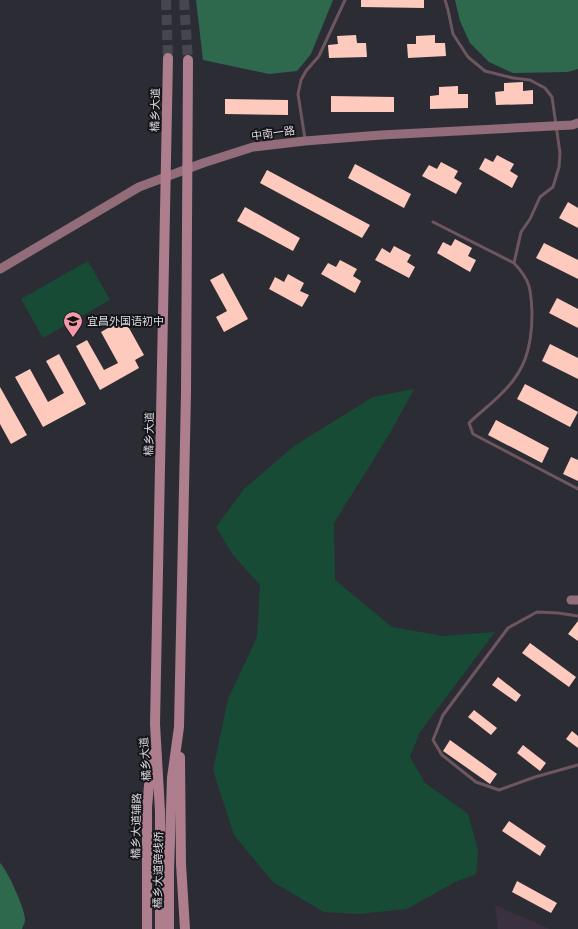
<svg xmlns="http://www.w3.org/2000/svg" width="578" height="929" viewBox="0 0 578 929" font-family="'PT Sans','Noto Sans SC',sans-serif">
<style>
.commercial{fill:#3a303f}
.green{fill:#184b35}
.forest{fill:#2e694e}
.building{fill:#fecabe}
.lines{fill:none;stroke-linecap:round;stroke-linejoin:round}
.primary-tunnel{stroke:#46464e;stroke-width:10;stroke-dasharray:10 5;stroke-linecap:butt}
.lane{stroke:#6e565e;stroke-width:3}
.secondary{stroke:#926c79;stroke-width:9}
.primary{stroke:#ae7d8e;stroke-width:10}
.labels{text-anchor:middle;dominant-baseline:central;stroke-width:4;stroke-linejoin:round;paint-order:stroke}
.street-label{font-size:11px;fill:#d9d9df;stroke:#151519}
.poi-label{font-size:11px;fill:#d9d9df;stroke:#151519;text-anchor:start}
</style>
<rect width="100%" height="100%" fill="#2c2c35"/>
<!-- commercial -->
<polygon class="commercial" points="495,905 550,929 498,929"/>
<!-- green -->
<g class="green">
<polygon points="88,261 110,300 43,338 21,299"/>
<polygon points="414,389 390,433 334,523 335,580 392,627 443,636 495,632 420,732 410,757 425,783 468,814 478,850 476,874 455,882 407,909 358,914 324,912 273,882 234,835 213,770 228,699 257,637 260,585 233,555 216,527 244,489 294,446 373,397"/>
</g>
<!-- forest -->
<g class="forest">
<polygon points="196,0 333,0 311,54 297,71 269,74 203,60"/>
<polygon points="455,0 578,0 578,69 568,72 513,73 489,62 470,43 460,21"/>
<path d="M0,863C7,869 26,911 25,920C25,923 23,926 22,929H0Z"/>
</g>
<!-- building -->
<g class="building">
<polygon points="361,0 424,0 424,8 361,7"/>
<polygon points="356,35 357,43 366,43 367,57 329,58 328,45 338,44 337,36"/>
<polygon points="435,35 435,43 445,43 446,56 408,58 407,44 416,44 416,36"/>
<polygon points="523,82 523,91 533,90 533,104 496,105 495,92 504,91 504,83"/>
<polygon points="458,86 458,94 468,94 468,108 430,109 430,96 439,95 439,87"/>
<polygon points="331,96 394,97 394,112 331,112"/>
<polygon points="225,99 288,100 288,115 225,114"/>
<polygon points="497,155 514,164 510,171 518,176 512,188 479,169 485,158 493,162"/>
<polygon points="441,162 458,171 454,178 462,183 456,194 422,176 429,165 437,169"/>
<polygon points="355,164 411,194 404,208 348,178"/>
<polygon points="267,170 370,225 362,238 260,183"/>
<polygon points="568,202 578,208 578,228 559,218"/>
<polygon points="245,207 300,238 293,251 237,221"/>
<polygon points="455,239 472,248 468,256 476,260 470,272 437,253 443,242 451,246"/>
<polygon points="544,243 578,260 578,279 536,258"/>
<polygon points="394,246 411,255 407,262 415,267 409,278 375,260 382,248 390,253"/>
<polygon points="340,260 357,269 353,276 361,281 355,293 321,274 328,263 336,267"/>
<polygon points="223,273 248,319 224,332 216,317 227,311 210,280"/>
<polygon points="288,274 304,283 300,291 309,295 302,307 269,289 275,277 284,282"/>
<polygon points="557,298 578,309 578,328 549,313"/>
<polygon points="124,319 144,355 135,360 139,368 100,390 76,346 87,340 104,370 118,363 101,332"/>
<polygon points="550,344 578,358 578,379 542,361"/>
<polygon points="59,354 86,404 43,427 15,377 30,369 48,402 64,393 46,361"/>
<polygon points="525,384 578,412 570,427 517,399"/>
<polygon points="0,387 27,435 11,444 0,424"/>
<polygon points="496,420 549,448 542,463 488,435"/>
<polygon points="571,457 578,460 578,481 563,474"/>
<polygon points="578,621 578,641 568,634"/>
<polygon points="530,643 576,677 569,687 522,653"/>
<polygon points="498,677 521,695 516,702 492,685"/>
<polygon points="474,710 497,728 491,735 468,717"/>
<polygon points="572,731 578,736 578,748 566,739"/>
<polygon points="450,740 497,774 490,784 443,751"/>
<polygon points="523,745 546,763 540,771 517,753"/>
<polygon points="509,821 546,846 540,856 502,831"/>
<polygon points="517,881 557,903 551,913 512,892"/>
</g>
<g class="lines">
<!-- primary-tunnel -->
<g class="primary-tunnel">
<polyline points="166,0 168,58"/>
<polyline points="184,0 188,60"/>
</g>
<!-- lane -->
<g class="lane">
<polyline points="445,0 448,10 453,34 468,57 485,71 513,78 530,80 545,88 552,97 560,153 559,167 553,187 540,197 530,219 521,232 514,263"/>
<polyline points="305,139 298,94 301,80 306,71 319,56 345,0"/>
<path d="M433,222L514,263C531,281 531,290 532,313C532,348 525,372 499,396C489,406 479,413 469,423L473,434L578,489"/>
<polyline points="578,616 558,613 537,612 508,628 443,715 433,740 442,755 476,782 499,790 535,777 578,765"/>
</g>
<!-- secondary -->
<g class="secondary">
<polyline points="0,269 139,187 203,163 253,147 305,141 381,135 572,125 578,123"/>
<polyline points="571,600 578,600"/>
</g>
<!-- primary -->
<g class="primary">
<polyline points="180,757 181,864 185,929"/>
<polyline points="147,929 147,807 152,754"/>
<polyline points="160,929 160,811 155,724 168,58"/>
<polyline points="169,929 169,871 172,778 179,727 186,393 188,60"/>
</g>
</g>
<!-- icons -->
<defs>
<symbol id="school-pin" viewBox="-11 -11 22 30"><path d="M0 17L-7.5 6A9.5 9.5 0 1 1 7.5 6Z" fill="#f39aa8" stroke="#151519"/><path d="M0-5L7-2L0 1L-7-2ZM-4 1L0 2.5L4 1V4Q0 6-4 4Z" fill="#111"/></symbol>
</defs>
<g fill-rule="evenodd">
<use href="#school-pin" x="62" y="310" width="22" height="30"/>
</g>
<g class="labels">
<!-- street labels -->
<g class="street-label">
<text transform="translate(155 110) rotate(-89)">橘乡大道</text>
<text transform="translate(273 133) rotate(-8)">中南一路</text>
<text transform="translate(149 434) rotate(-89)">橘乡大道</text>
<text transform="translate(145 759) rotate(-94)">橘乡大道</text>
<text transform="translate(136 826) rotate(-89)">橘乡大道辅路</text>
<text transform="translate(158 870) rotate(-89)">橘乡大道跨线桥</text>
</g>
<!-- poi labels -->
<g class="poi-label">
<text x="87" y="321">宜昌外国语初中</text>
</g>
</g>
</svg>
